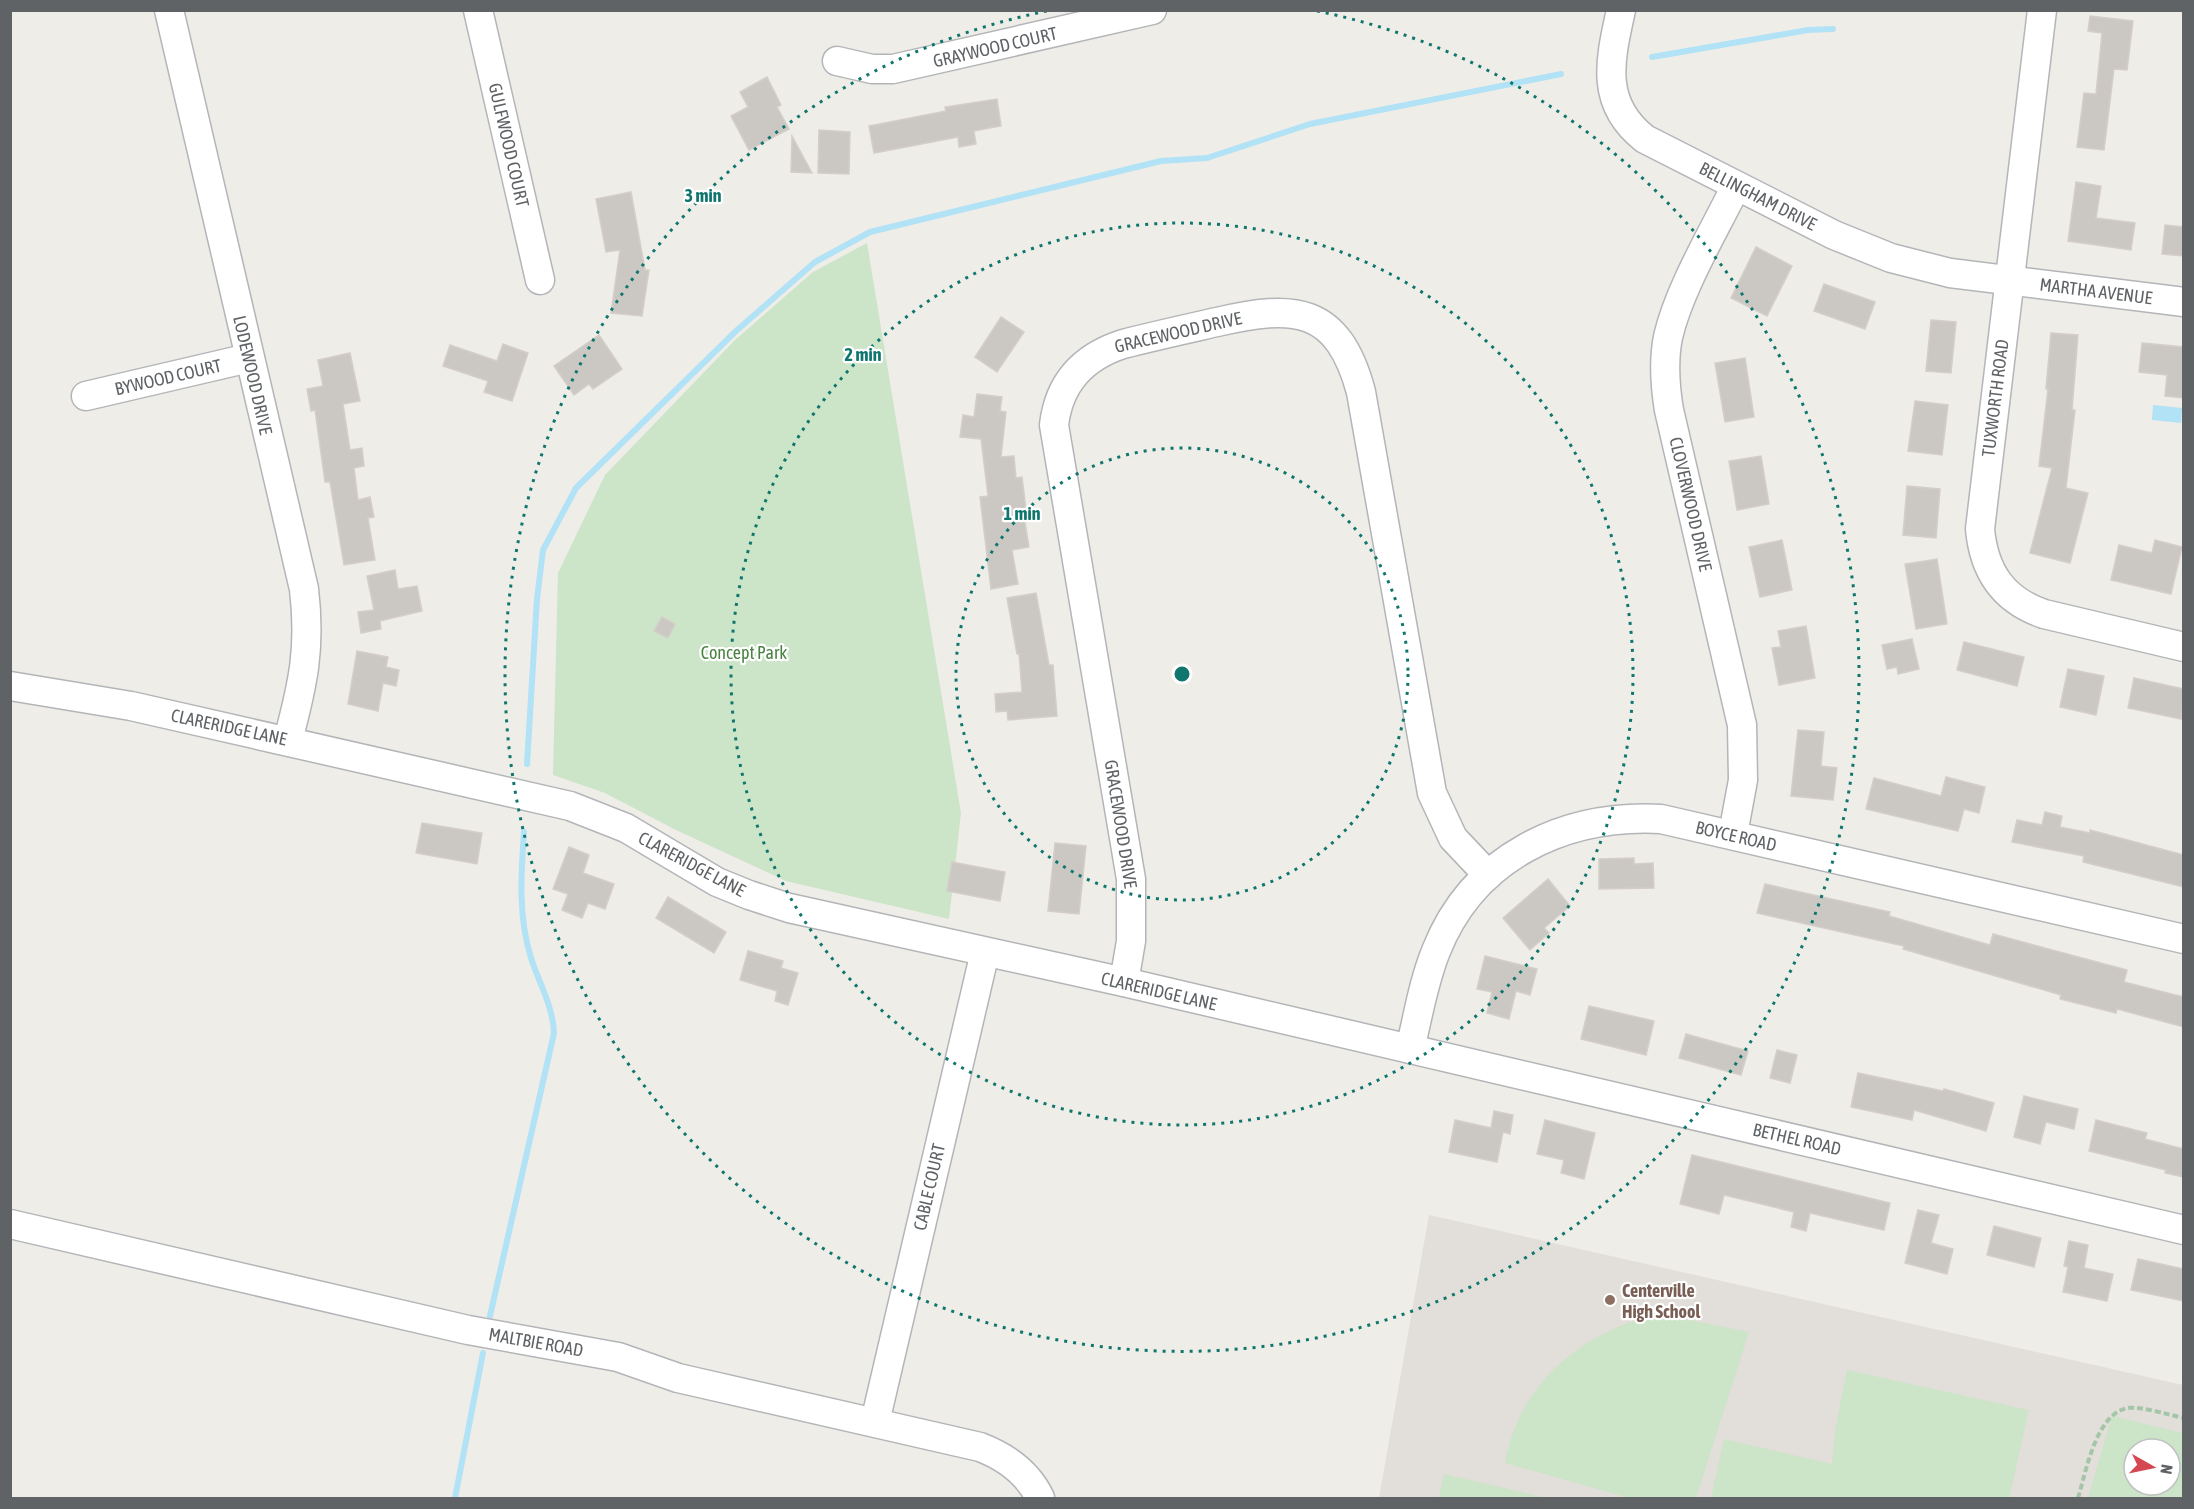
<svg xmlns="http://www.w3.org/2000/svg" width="2194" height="1509" viewBox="0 0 2194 1509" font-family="'Asap Condensed',sans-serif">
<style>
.education{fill:#e2ded9;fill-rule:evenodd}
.green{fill:#cce4c8;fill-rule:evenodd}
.water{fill:#b2e2f5}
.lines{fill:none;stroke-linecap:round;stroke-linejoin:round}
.stream{stroke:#b2e2f5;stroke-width:6}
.building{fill:#cbc8c4;stroke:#d4cec7;stroke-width:1.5}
.minor-casing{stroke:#b3b5b8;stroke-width:31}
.path{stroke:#a4c6a8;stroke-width:4;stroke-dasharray:6 3;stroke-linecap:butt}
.minor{stroke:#fff;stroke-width:28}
.ring{fill:none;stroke:#0f766e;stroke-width:3;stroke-dasharray:3 6}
.education-dot{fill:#8d6e63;stroke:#fff;stroke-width:2}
.labels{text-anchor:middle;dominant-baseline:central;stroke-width:4.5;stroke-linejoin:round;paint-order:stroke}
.street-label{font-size:18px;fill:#5f6366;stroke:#fff}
.park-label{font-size:18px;fill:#488341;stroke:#fff}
.education-label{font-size:18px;font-weight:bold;fill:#785e54;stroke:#fff;text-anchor:start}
.centre{fill:#0f766e;stroke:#fff;stroke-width:3}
.ring-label{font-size:18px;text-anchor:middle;font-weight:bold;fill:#0f766e;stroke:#fff;stroke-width:4.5;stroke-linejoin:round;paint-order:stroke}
</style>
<rect width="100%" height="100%" fill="#efede8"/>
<!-- education -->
<path class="education" d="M1429,1215L2183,1385V1498H1379ZM2134,1449H2170V1485H2134Z"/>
<!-- green -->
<g class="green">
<polygon points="867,243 961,813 949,919 786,881 676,830 605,793 553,775 558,573 605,475 735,340 813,272"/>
<path d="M1661,1318L1690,1320L1749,1332L1696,1498H1629L1505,1463C1517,1396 1562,1349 1625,1324C1636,1320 1650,1320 1661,1318Z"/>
<polygon points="1847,1370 2029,1410 2009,1498 1711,1498 1724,1439 1832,1464 1835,1431"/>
<path d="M2112,1416L2183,1433V1498H2088ZM2134,1449H2170V1485H2134Z"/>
<polygon points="1444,1474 1547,1498 1439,1498"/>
</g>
<!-- water -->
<polygon class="water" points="2153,405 2182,408 2181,423 2152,420"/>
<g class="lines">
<!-- stream -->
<g class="stream">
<polyline points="1652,57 1808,30 1833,29"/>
<polyline points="527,764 537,599 543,550 576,488 736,331 815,262 870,232 1161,161 1207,158 1310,124 1561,74"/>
<path d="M490,1316L554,1033C553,1006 539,983 531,958C518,916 521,875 524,832"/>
<polyline points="455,1498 483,1353"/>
</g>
</g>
<!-- building -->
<g class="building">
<polygon points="2090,16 2133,21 2127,70 2114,69 2104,150 2077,147 2084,93 2096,94 2102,33 2088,31"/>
<polygon points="767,77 781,105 777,107 789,129 749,150 731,116 748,107 740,92"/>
<polygon points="997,99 1001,126 974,131 976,144 959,147 958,137 874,153 869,126 946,111 945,107"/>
<polygon points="819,130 850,132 849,174 818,173"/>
<polygon points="792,136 812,173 791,172"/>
<polygon points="2076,182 2101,186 2096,218 2135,223 2131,250 2068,241"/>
<polygon points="631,192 645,270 649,270 642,316 611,313 620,250 606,252 596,199"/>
<polygon points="2165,225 2184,227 2184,256 2162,254"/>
<polygon points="1756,247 1792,266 1767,316 1731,298"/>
<polygon points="1824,284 1875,302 1865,329 1814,311"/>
<polygon points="1001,317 1024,332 997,372 975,357"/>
<polygon points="1931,320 1956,322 1951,373 1926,371"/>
<polygon points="2051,333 2078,335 2072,410 2075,410 2066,488 2088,493 2070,563 2030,553 2052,468 2039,466 2048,389 2046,389"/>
<polygon points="599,335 622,369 593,389 589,384 574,395 554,366"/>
<polygon points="2142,343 2184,347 2184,398 2165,396 2167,375 2139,372"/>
<polygon points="503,344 528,353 512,401 484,392 488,381 443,366 450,345 497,361"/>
<polygon points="350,353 360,401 343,404 350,450 362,448 364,466 354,468 358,500 370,497 374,517 368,518 375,560 344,565 330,482 325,482 315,410 311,411 307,389 323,386 318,360"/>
<polygon points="1745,358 1754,417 1725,422 1715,363"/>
<polygon points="977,394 1002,397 1000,411 1006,412 1001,457 1014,456 1016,478 1022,477 1026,510 1023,510 1029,547 1012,550 1018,584 991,589 980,497 988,496 981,439 960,437 963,415 974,417"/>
<polygon points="1915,401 1948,405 1942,455 1908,451"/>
<polygon points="1761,456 1769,504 1737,510 1729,461"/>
<polygon points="1907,486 1940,489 1936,538 1903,535"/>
<polygon points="1782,540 1792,590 1760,597 1749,547"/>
<polygon points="2155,540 2182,547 2171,594 2111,580 2119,545 2152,553"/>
<polygon points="1937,559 1947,624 1916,629 1905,564"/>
<polygon points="395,570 398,589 417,586 422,611 380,621 381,629 361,633 358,612 374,610 367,576"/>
<polygon points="1036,593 1049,665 1053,665 1057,716 1008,720 1007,711 996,712 995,694 1022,692 1019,654 1017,654 1007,598"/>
<polygon points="662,617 675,624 668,638 654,631"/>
<polygon points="1806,626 1815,678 1779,685 1772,648 1781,647 1778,631"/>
<polygon points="1912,639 1919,669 1898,674 1897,667 1887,669 1882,645"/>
<polygon points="1964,642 2024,657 2017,686 1957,670"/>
<polygon points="357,651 388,657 386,667 399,670 396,686 383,683 378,711 348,704"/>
<polygon points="2068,669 2104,676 2096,715 2060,707"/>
<polygon points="2134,678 2184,689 2181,719 2128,708"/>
<polygon points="1798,730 1824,732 1821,766 1837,768 1833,800 1791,796"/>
<polygon points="1946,777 1985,787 1979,813 1964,809 1958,831 1866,809 1874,778 1941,796"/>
<polygon points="2045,812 2062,816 2060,827 2090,833 2090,830 2184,855 2184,887 2083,862 2084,856 2012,842 2017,820 2042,825"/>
<polygon points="422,823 482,833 477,864 416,853"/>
<polygon points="1055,843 1086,846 1079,914 1048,911"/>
<polygon points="569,847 589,855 583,873 614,884 605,909 588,903 582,918 562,910 568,894 553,889"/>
<polygon points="1634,858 1634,864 1653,863 1654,888 1599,889 1599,859"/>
<polygon points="952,862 1005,872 1000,901 947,891"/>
<polygon points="1548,879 1570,906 1544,928 1549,933 1530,950 1503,918"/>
<polygon points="1765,884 1890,912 1889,916 1990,945 1993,934 2127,970 2124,982 2184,997 2184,1027 2117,1009 2116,1013 2060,999 2061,995 1903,949 1904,946 1757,913"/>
<polygon points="668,897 726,932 714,953 656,918"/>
<polygon points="748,951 783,961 781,968 798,973 788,1005 775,1001 777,991 740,980"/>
<polygon points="1485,956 1537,969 1530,995 1516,991 1509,1019 1487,1013 1492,992 1477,989"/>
<polygon points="1589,1006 1654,1021 1646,1055 1581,1039"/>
<polygon points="1686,1034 1748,1051 1741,1075 1679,1058"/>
<polygon points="1777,1050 1797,1055 1790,1083 1770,1078"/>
<polygon points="1858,1073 1943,1091 1944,1089 1994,1103 1986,1131 1914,1110 1912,1120 1851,1107"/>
<polygon points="2024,1096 2078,1109 2074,1129 2046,1122 2040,1144 2014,1137"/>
<polygon points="1494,1111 1513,1115 1510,1134 1503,1132 1497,1162 1449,1152 1455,1120 1491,1128"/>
<polygon points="1545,1120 1595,1133 1584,1179 1561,1173 1564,1160 1537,1154"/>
<polygon points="2096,1120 2147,1133 2145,1139 2184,1149 2184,1177 2165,1173 2166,1170 2089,1151"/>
<polygon points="1692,1155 1890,1203 1884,1230 1810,1213 1806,1231 1791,1227 1794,1212 1724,1195 1719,1214 1680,1204"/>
<polygon points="1918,1210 1939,1215 1931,1243 1953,1249 1947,1274 1905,1263"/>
<polygon points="1994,1226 2041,1238 2034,1267 1987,1255"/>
<polygon points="2069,1241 2088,1245 2084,1268 2113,1274 2107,1301 2063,1292 2068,1267 2064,1266"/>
<polygon points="2138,1259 2184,1269 2184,1301 2131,1290"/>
</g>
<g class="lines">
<defs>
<g id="minor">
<path d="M169,10L304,589C311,648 303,684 288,740"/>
<polyline points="478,10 540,280"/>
<path d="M1621,10C1610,60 1599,103 1645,139L1834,235L1891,258L1950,273L2184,302"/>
<path d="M2042,10L1980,529C1984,572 2003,600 2044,614L2184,647"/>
<polyline points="837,61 872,69 893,69 1152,10"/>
<polyline points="86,396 249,358"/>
<polyline points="10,686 131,706 570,806 626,828 717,882 749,895 789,908 1124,982 2184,1230"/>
<path d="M1733,834L1743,780L1742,725L1669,410C1665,386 1663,362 1668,337C1679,289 1714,231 1736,186"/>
<path d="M1124,982L1131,941V879L1054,425C1059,383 1083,357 1123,344C1154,336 1186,329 1217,322C1294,304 1338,306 1361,392L1432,793L1453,838L1488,875"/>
<path d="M1410,1049C1418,1017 1423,983 1436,951C1473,857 1564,814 1661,819L2184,939"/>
<path d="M10,1224L468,1330L618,1357L678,1378L980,1447C1006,1457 1028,1473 1040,1498"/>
<polyline points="875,1422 985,952"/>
</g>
</defs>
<!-- minor casing -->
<use href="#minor" class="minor-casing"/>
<!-- path -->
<path class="path" d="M2078,1498C2086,1472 2096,1413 2128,1408C2141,1406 2169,1415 2184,1418"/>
<!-- minor -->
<use href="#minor" class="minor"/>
</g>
<!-- distance rings -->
<g class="ring">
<circle cx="1182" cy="674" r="226"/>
<circle cx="1182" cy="674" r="451"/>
<path d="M1317 11A677 677 0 1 1 1047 11"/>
</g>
<!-- markers -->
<circle class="education-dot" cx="1610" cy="1300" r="6"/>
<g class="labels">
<!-- street labels -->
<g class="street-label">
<text transform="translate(995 47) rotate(-13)">GRAYWOOD COURT</text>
<text transform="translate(509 145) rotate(77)">GULFWOOD COURT</text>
<text transform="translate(1758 196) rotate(27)">BELLINGHAM DRIVE</text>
<text transform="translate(2096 291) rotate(7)">MARTHA AVENUE</text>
<text transform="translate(1178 332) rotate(-13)">GRACEWOOD DRIVE</text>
<text transform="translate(253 375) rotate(77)">LODEWOOD DRIVE</text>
<text transform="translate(168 377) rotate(-13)">BYWOOD COURT</text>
<text transform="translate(1995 398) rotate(-83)">TUXWORTH ROAD</text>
<text transform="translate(1691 504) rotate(77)">CLOVERWOOD DRIVE</text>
<text transform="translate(229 727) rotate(12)">CLARERIDGE LANE</text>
<text transform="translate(1121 824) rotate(81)">GRACEWOOD DRIVE</text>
<text transform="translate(1736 836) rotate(13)">BOYCE ROAD</text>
<text transform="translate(692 864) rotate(28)">CLARERIDGE LANE</text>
<text transform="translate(1159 991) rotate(13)">CLARERIDGE LANE</text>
<text transform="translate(1797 1139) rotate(13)">BETHEL ROAD</text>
<text transform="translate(929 1187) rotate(-77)">CABLE COURT</text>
<text transform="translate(536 1342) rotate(10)">MALTBIE ROAD</text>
</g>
<!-- park labels -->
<g class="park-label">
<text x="744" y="652">Concept Park</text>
</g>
<!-- education labels -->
<g class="education-label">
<text x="1622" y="1290">Centerville<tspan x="1622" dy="21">High School</tspan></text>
</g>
</g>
<circle cx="1182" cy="674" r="9" class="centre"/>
<g class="ring-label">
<text x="703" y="202">3 min</text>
<text x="863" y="361">2 min</text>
<text x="1022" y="520">1 min</text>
</g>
<!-- border -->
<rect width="2194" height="1509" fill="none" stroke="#5f6366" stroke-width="24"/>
<!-- north arrow -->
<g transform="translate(2152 1467) rotate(99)"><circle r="28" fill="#ffffff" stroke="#bfc1c2" stroke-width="1.5"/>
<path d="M0-4.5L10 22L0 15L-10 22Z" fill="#d54852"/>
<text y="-9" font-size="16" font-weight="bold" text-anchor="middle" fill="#5f6366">N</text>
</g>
</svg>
